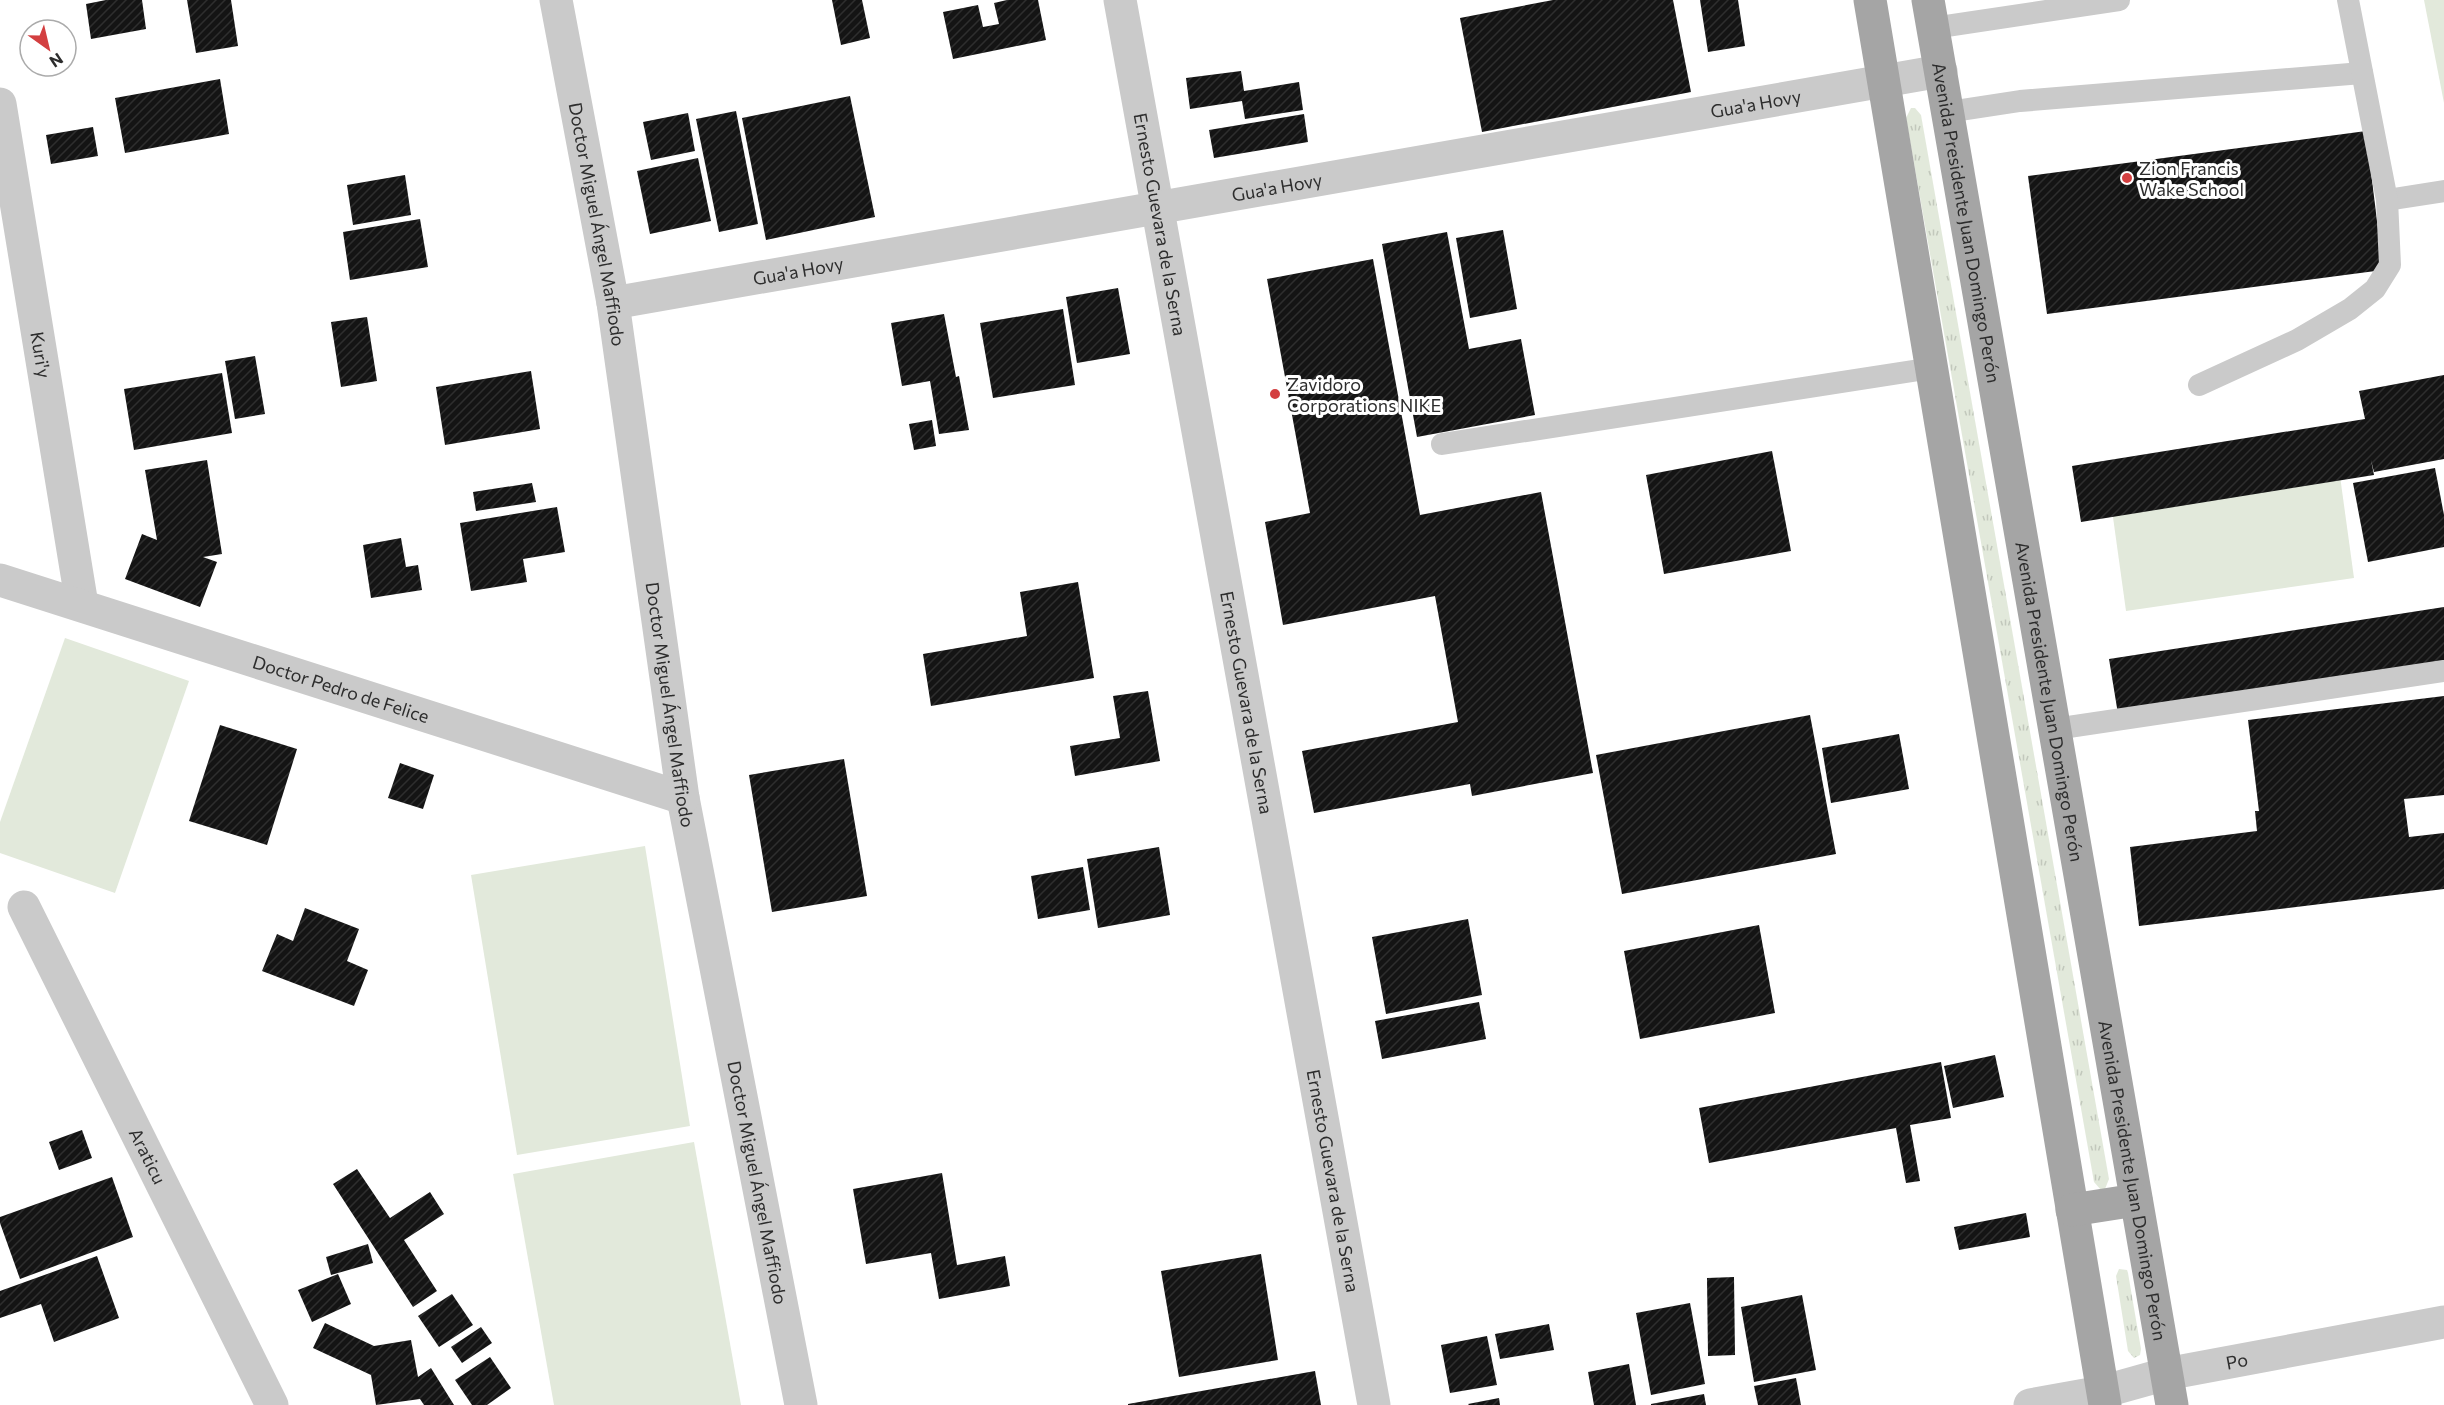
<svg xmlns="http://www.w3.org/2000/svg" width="2444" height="1405" viewBox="0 0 2444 1405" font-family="Commissioner,sans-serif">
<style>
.grass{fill:url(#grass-tufts)}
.garden{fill:#e2e9db}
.building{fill:url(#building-hatch)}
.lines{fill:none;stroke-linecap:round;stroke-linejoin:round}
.service{stroke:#cacaca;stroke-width:22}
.minor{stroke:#cacaca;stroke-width:33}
.tertiary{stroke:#cacaca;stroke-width:33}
.primary{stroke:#a5a5a5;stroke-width:33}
.poi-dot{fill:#d33f40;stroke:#fff;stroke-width:2}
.labels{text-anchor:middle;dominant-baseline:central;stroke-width:6;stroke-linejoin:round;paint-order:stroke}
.street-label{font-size:18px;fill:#2d2d2d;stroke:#fff}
.poi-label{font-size:18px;fill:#2d2d2d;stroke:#fff;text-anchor:start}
</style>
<defs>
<pattern id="grass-tufts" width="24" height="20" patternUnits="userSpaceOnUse" patternTransform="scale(1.5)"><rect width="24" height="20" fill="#e2e9db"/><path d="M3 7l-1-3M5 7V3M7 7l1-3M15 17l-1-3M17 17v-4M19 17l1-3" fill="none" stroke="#c2c8bc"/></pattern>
<pattern id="building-hatch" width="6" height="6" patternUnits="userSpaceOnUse" patternTransform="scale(1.5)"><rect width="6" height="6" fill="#141414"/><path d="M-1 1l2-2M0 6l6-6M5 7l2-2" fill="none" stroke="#2e2e2e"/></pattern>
</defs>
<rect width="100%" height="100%" fill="#fff"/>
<!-- grass -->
<g class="grass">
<polygon points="1911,108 1915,108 1921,115 2109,1179 2105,1189 2101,1190 2094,1182 1906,118"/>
<polygon points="2119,1269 2127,1270 2128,1273 2141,1349 2140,1355 2134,1358 2128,1351 2116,1276"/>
</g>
<!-- garden -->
<g class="garden">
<polygon points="2424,0 2444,0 2444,103"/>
<polygon points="2340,476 2354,578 2126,611 2112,510"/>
<polygon points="65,638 189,681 115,893 0,853 0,822"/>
<polygon points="645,846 690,1126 517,1155 471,875"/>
<polygon points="694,1142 741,1405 554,1405 513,1174"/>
</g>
<!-- building -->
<g class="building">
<polygon points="106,0 142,0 146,29 91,39 86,4"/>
<polygon points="187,0 231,0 238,46 196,53"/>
<polygon points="832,0 862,0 870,38 841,45"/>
<polygon points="1007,0 1038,0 1046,40 953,59 943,12 978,5 983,27 999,24 994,3"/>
<polygon points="1553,0 1673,0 1691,92 1482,132 1460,18"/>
<polygon points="1700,0 1738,0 1745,46 1708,52"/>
<polygon points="1241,71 1244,91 1299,82 1303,110 1245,119 1242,101 1190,109 1186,78"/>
<polygon points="220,79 229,134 125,153 115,98"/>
<polygon points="850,96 875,217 766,240 742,118"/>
<polygon points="736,111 758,224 719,232 696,119"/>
<polygon points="688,113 695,151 651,160 643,122"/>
<polygon points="1304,114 1308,142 1214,158 1209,130"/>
<polygon points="93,127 98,156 51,164 46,135"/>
<polygon points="2366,131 2383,270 2047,314 2028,176"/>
<polygon points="698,158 711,221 650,234 637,171"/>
<polygon points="405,175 411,215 353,225 347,185"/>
<polygon points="420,219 428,267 350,280 343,232"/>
<polygon points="1503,230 1517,309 1470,318 1456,238"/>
<polygon points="1447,232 1469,349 1521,339 1535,415 1417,437 1382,244"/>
<polygon points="1373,259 1420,515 1541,492 1593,773 1472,796 1470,784 1314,813 1302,751 1458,722 1435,596 1283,625 1265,522 1310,513 1267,279"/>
<polygon points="1118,288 1130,354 1077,363 1066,297"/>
<polygon points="1063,309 1075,385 993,398 980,323"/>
<polygon points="944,314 956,377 959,376 969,430 939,434 930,381 902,386 891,323"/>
<polygon points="367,317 377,381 341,387 331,322"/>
<polygon points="255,356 265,414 235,419 225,361"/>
<polygon points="531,371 540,429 445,445 436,387"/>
<polygon points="222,373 232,433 134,450 124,389"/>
<polygon points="2444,375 2444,459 2374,472 2371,460 2374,475 2081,522 2072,466 2365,419 2359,391"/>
<polygon points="932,420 936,446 914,450 909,424"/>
<polygon points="1772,451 1791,551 1664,574 1646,475"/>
<polygon points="207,460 222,554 203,557 217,562 200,607 125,579 142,534 157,540 145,470"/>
<polygon points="2435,468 2444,515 2444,547 2368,562 2353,483"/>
<polygon points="532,483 536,502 476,511 473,492"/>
<polygon points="557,507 565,552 523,559 527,582 471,591 460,523"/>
<polygon points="401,538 406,567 418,565 422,590 371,598 363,545"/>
<polygon points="1078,582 1094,678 931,706 923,654 1027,636 1020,592"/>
<polygon points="2444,607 2444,663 2118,714 2109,659"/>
<polygon points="1148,691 1160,761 1075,776 1070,746 1120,738 1113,696"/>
<polygon points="2444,696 2444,795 2404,799 2409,837 2444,833 2444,889 2139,926 2130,847 2257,831 2255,811 2259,811 2248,720"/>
<polygon points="1810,715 1836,854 1622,894 1596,755"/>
<polygon points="220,725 297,749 267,845 189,821"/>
<polygon points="1899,734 1909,789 1831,803 1822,748"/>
<polygon points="844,759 867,896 772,912 749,775"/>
<polygon points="400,763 434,775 423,809 388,798"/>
<polygon points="1159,847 1170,915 1098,928 1087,859"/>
<polygon points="1083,867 1090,910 1038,919 1031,876"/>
<polygon points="305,908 359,929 347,961 368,970 354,1006 262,971 277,934 293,941"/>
<polygon points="1468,919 1482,995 1386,1014 1372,937"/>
<polygon points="1759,925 1775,1013 1640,1039 1624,951"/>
<polygon points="1479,1002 1486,1039 1382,1059 1375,1021"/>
<polygon points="1995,1055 2004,1097 1953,1108 1944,1066"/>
<polygon points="1941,1062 1951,1118 1910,1125 1920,1181 1906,1183 1896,1128 1709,1163 1699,1108"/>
<polygon points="82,1130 92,1158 59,1170 49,1142"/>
<polygon points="357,1169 390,1218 430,1192 444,1214 404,1240 437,1291 413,1307 333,1184"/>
<polygon points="942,1173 957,1265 1005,1256 1010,1286 939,1299 931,1253 866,1264 853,1189"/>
<polygon points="112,1177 133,1237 20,1279 0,1223 0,1217"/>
<polygon points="2026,1213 2030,1237 1959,1250 1954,1227"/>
<polygon points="368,1244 373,1263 331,1275 326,1257"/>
<polygon points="1261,1254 1278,1360 1179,1377 1161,1271"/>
<polygon points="97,1256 119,1318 54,1342 41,1304 0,1318 0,1291"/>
<polygon points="338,1274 351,1304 312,1322 298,1290"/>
<polygon points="1734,1277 1735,1355 1708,1356 1707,1278"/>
<polygon points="452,1294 473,1325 439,1347 418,1316"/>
<polygon points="1802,1295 1816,1370 1754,1382 1741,1307"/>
<polygon points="1690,1303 1705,1384 1651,1395 1636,1313"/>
<polygon points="325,1323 374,1346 411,1340 418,1377 431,1368 454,1405 424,1405 420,1399 376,1405 371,1375 313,1348"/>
<polygon points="1549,1324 1554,1350 1500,1359 1495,1334"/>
<polygon points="481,1327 492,1343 462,1363 451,1347"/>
<polygon points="1487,1336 1497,1385 1450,1393 1441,1345"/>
<polygon points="490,1357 511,1388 487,1405 472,1405 455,1380"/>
<polygon points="1629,1364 1636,1405 1594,1405 1588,1372"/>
<polygon points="1315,1371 1321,1405 1128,1405 1128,1404"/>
<polygon points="1796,1378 1801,1405 1758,1405 1754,1386"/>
<polygon points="1704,1394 1706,1405 1651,1405 1651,1404"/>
<polygon points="1499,1398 1500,1405 1469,1405 1468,1404"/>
</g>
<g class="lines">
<!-- service -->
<g class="service">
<polyline points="1933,28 2119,0"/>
<polyline points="1948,112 2020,101 2362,73"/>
<polyline points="2387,200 2444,191"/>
<polyline points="2199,385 2297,340 2350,309 2375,289 2390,265 2387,200 2348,0"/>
<polyline points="1442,444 1932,368"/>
<polyline points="2055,729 2444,671"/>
</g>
<!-- minor -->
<g class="minor">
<path id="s1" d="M556,0L613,303L683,798L801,1405"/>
<path id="s2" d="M1120,0L1374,1405"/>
<path id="s3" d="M0,104L82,605"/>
<path id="s4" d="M613,303L1941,71"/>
<path id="s5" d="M0,580L683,798"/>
<path id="s6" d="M24,907L272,1405"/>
<path id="s7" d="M2166,1374L2444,1322"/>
</g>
<!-- tertiary -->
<polyline class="tertiary" points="2030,1405 2102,1392 2166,1374"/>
<!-- primary -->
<g class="primary">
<polyline points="1870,0 2105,1405"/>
<path id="s8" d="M1928,0L2172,1405"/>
<polyline points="2072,1210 2136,1200"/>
</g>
</g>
<!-- markers -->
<g class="poi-dot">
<circle cx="2127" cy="178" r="6"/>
<circle cx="1275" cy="394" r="6"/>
</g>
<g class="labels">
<!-- street labels -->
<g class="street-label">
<text stroke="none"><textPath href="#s4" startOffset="1160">Gua'a Hovy</textPath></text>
<text stroke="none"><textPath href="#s4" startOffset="674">Gua'a Hovy</textPath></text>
<text stroke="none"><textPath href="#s1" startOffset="228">Doctor Miguel Ángel Maffiodo</textPath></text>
<text stroke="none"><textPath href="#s2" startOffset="228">Ernesto Guevara de la Serna</textPath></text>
<text stroke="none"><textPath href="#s8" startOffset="226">Avenida Presidente Juan Domingo Perón</textPath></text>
<text stroke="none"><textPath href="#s4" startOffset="188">Gua'a Hovy</textPath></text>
<text stroke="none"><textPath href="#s3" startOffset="254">Kuri'y</textPath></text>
<text stroke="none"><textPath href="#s5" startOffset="358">Doctor Pedro de Felice</textPath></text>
<text stroke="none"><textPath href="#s2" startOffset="714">Ernesto Guevara de la Serna</textPath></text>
<text stroke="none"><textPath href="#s8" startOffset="712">Avenida Presidente Juan Domingo Perón</textPath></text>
<text stroke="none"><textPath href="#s1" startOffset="714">Doctor Miguel Ángel Maffiodo</textPath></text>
<text stroke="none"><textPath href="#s6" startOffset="278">Araticu</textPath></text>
<text stroke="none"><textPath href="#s2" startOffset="1200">Ernesto Guevara de la Serna</textPath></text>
<text stroke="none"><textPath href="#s8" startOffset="1198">Avenida Presidente Juan Domingo Perón</textPath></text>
<text stroke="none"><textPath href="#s1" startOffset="1200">Doctor Miguel Ángel Maffiodo</textPath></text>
<text stroke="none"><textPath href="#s7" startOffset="72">Po</textPath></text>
</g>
<!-- poi labels -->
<g class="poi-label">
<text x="2139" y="168">Zion Francis<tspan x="2139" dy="21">Wake School</tspan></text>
<text x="1287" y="384">Zavidoro<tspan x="1287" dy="21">Corporations NIKE</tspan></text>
</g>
</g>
<!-- north arrow -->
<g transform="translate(48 48) rotate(146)"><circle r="28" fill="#ffffff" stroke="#ababab" stroke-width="1.5"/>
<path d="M0-4.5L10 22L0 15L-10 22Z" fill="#d33f40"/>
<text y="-9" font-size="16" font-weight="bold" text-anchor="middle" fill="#2d2d2d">N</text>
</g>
</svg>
